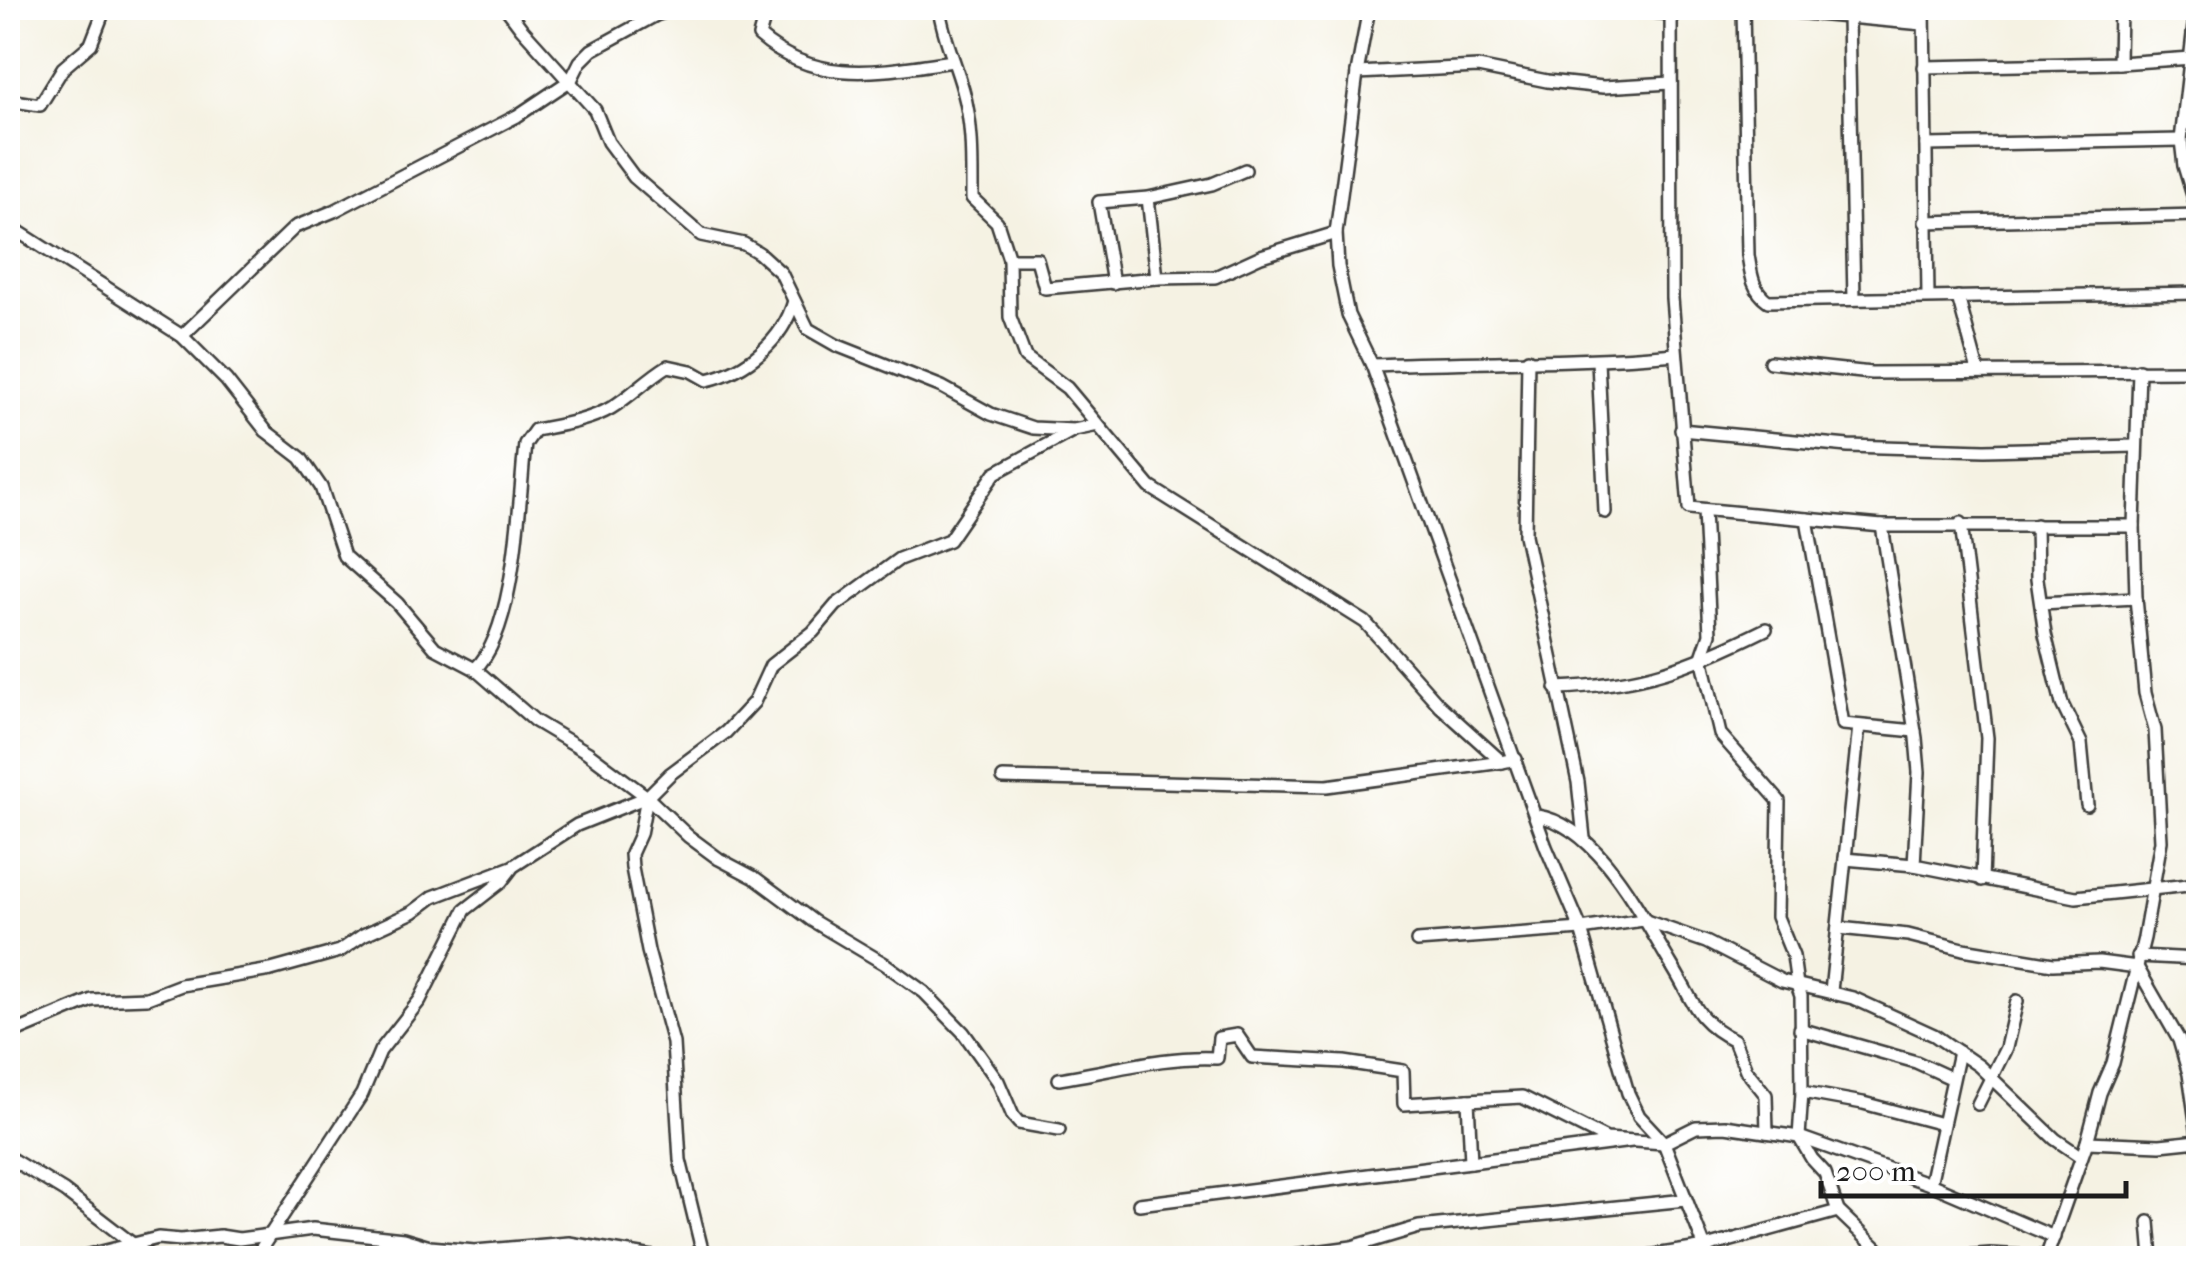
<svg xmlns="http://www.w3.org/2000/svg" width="2206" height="1266" viewBox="0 0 2206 1266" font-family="'IM FELL French Canon',serif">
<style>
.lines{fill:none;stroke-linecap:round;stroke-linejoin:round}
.minor-casing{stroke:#3d3c3a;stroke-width:16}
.minor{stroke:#fff;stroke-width:11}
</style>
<rect width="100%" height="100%" fill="#fff"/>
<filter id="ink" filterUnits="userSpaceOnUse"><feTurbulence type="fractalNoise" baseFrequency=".01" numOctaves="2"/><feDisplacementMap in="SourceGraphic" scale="20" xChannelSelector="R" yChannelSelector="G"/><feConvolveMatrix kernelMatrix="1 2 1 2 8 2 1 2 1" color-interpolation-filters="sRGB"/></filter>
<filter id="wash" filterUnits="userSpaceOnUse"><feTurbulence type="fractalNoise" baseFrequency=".0048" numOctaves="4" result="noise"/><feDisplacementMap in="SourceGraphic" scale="40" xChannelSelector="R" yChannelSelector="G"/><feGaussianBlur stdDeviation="2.25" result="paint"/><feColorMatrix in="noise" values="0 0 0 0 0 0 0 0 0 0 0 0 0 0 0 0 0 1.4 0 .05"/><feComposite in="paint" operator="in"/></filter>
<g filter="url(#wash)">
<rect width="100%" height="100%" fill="#f5f2e3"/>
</g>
<g filter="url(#ink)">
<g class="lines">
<defs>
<g id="minor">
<polyline points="506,8 521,28 595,110 608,142 634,177 701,235 744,244 759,253 781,273 808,329 836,345 942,387 991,414 1033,428 1074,430 1098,425"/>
<path d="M767,8L759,36C818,87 882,71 953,61"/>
<path d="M939,8C943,37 955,61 963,90C973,125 972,161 972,198L997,222L1009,259L1010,317L1025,357L1067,388L1150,487L1365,622L1440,706L1502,762L1516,759"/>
<polyline points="1369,8 1357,73 1336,233 1338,266 1348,315 1372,365 1546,847 1581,929 1628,1093 1639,1116 1664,1143 1709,1258"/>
<polyline points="1616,8 1671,14"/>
<polyline points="1671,8 1672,298 1689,508 1882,526 2134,526"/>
<path d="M1743,8L1748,255C1751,273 1752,290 1768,301L2198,293"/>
<polyline points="1751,8 1923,24"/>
<polyline points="1924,8 1928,297"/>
<polyline points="2196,8 2181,140 2184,166 2198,212"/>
<polyline points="1848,17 1854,299"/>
<polyline points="2119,63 2192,58"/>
<polyline points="1924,67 2119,63 2120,8"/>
<polyline points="1357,73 1478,67 1547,81 1603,87 1671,83"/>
<polyline points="8,100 40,105 63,68 91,44 105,8"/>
<polyline points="1926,145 2181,140"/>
<polyline points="1925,222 2198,215"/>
<polyline points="8,225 182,336 226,380 266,431 301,458 321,487 344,556 397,603 435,648 475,669 535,721 587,752 647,797 688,836 719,859 755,878 813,921 885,964 924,992 963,1032 998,1081 1013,1116 1019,1123 1059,1130"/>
<polyline points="1009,259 1037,259 1045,288 1157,278 1215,277 1261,256 1336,233"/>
<polyline points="1157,278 1148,198 1212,184 1245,170"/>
<polyline points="1113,283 1099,202 1148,198"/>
<polyline points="1958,297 1978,371"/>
<polyline points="182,336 295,227 334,211 517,116 571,80 580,62 592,50 656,15 677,8"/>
<polyline points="1528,359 1525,535 1578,782 1584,838"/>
<polyline points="1598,361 1605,512"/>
<polyline points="1770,362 1871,373 2198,371"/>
<path d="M1372,365C1473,361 1575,363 1676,354"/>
<polyline points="1681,430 1848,446 1985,450 2135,446"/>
<polyline points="1704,511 1710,634 1702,657 1720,734 1779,801 1777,917 1793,956 1797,985 1801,996 1802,1092 1799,1137 1812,1159 1825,1173 1838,1211 1887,1258"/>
<polyline points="1807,519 1843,724 1915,731"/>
<polyline points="1961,523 1987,738 1982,880"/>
<polyline points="2036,525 2037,579 2045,634 2062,704 2081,743 2087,805"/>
<polyline points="1882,526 1916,738 1919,772 1914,865"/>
<polyline points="2041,603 2136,598"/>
<path d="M475,669C516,631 519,500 525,444L535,430C560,425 589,421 611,408C631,396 648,378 668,366L691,371L707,380C747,371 783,340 794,301"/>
<path d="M1556,688C1643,685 1689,667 1766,629"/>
<polyline points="1003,778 1327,786 1502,762"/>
<polyline points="647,797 640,834 631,854 632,868 648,951 673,1043 680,1160 704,1258"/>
<path d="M1537,816C1598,825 1642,917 1672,966C1694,1001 1694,1020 1734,1040L1746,1070L1766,1095L1767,1132"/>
<polyline points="1845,859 1914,865 2076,897 2198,884"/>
<polyline points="1839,928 1908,935 1963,949 2053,964 2099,962 2137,967 2179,1040 2189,1074 2198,1135"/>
<polyline points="1417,941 1581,929 1643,920 1706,942 1782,981 1853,998 1934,1035 1979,1066 2055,1139 2080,1156"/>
<polyline points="2138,956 2198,959"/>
<polyline points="1831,991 1859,726"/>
<polyline points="1800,1029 1916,1062 1951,1078"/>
<polyline points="8,1035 92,1000 147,998 181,985 271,970 340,951 363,935 413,912 433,897 512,867 577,825 647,797 670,774 726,732 754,702 771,665 813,632 836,605 899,559 949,540 995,473 1074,430"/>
<path d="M1059,1079C1112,1071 1164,1055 1217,1058L1219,1038L1237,1035L1252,1057L1344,1062L1403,1071L1404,1104L1468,1100"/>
<polyline points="1802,1092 1863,1103 1942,1124"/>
<polyline points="1978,1104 2006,1048 2017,1001"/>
<polyline points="1632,1141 1471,1162 1468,1100 1522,1097 1606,1139 1664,1143 1696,1127 1725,1126 1799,1137 1930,1184 2054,1237"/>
<polyline points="2087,1142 2160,1145 2198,1141"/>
<polyline points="8,1157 64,1191 151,1258"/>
<polyline points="1930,1184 1959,1052"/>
<polyline points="1139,1204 1471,1162"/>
<polyline points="2149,1222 2152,1258"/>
<polyline points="77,1258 158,1238 181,1240 220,1236 239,1239 313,1229 403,1239 430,1247 475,1251 569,1243 659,1258"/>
<polyline points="255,1258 362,1094 380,1051 420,1000 465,910 501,882 511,869"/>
<polyline points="1271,1258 1352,1247 1419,1227 1686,1200"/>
<polyline points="1636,1258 1706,1247 1838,1211"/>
<polyline points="1940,1258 1990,1254 2047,1257"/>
<polyline points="2046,1258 2087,1142 2100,1093 2113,1063 2144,938 2161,841 2155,730 2145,693 2136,598 2134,526 2139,370"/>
<polyline points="2191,1258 2198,1257 2198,1243"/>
</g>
</defs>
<!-- minor casing -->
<use href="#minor" class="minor-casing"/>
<!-- minor -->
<use href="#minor" class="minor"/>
</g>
</g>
<!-- margin -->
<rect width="2206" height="1266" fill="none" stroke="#fff" stroke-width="40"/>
<!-- scale -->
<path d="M1821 1181v15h305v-15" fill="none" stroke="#1c1c1c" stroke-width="5"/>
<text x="1836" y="1181" font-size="30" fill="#1c1c1c" stroke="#ffffff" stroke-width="8" paint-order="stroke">200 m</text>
</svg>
